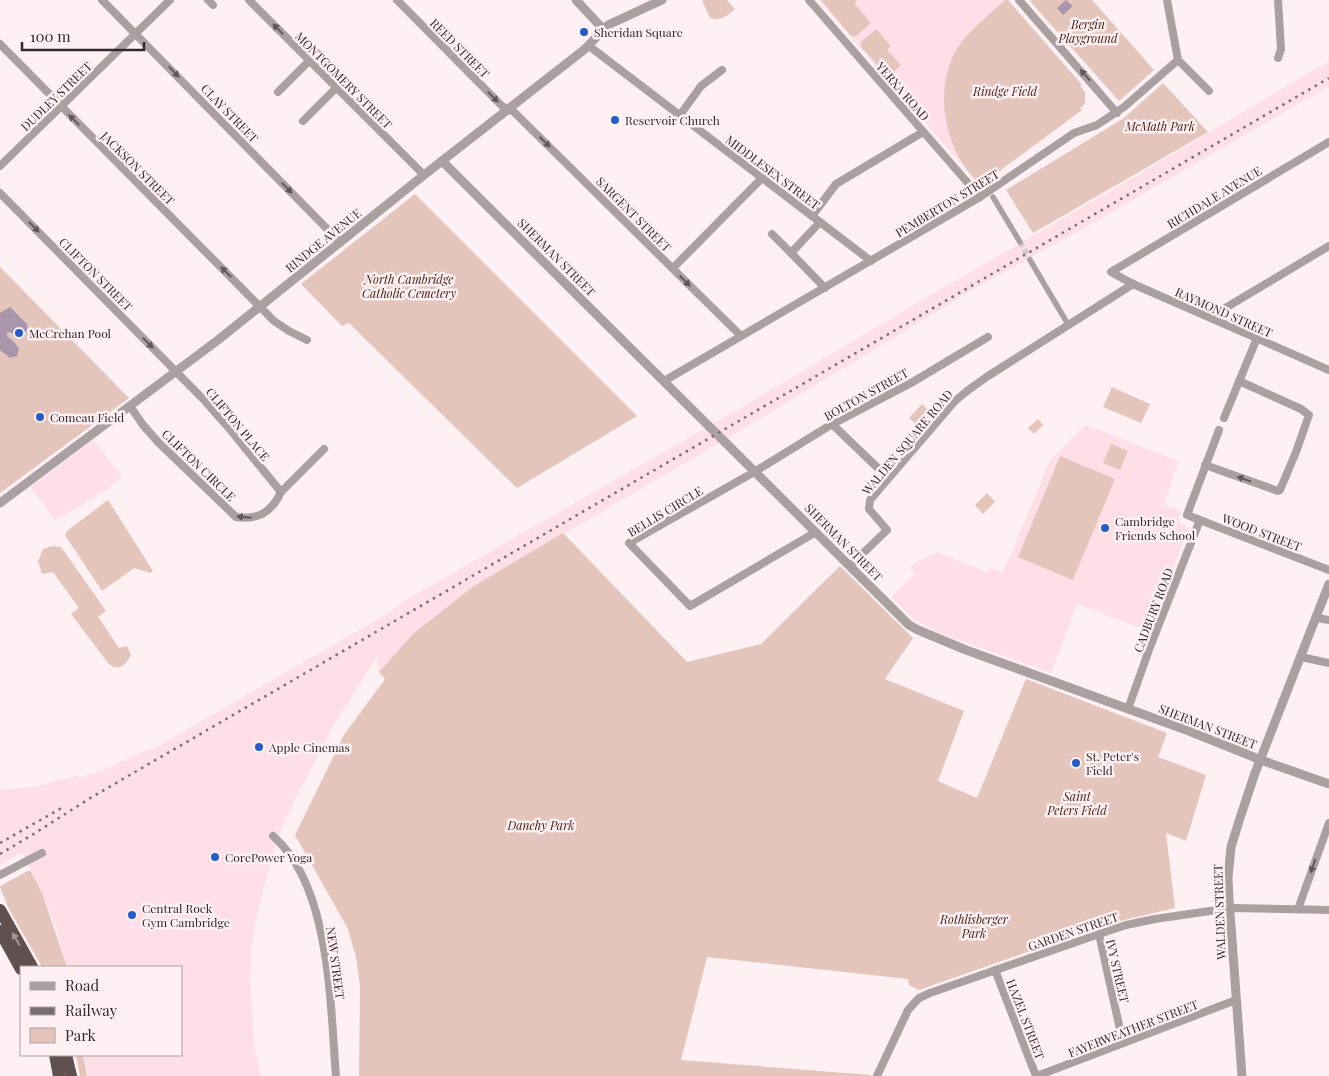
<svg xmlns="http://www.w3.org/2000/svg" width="1329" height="1076" viewBox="0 0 1329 1076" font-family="'Playfair Display',serif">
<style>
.built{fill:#fedee7}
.green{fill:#e4c5bb}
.water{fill:#a996ad}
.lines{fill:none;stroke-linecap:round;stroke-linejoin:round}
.pedestrian-tunnel{stroke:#d5c8cb;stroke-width:5.5;stroke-dasharray:5.5 3;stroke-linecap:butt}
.pedestrian{stroke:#aaa09f;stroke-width:5.5}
.minor{stroke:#aaa09f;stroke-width:8}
.tertiary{stroke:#aaa09f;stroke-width:9}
.trunk{stroke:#624f4f;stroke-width:12}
.rail{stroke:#786e70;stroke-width:2.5;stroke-dasharray:2.5 5;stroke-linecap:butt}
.oneway{fill:#615959}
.oneway2{fill:#a89799}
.poi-dot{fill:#245cc9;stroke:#fef0f3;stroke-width:2}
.labels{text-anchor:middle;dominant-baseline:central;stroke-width:5;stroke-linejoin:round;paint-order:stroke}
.park-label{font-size:12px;font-style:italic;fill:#4c2113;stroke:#fef0f3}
.poi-label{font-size:12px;fill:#31292b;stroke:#fef0f3;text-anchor:start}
.street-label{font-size:12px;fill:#31292b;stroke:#fef0f3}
</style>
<rect width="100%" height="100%" fill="#fef0f3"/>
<!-- built -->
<g class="built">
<polygon points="819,0 1005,0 964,39 949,67 945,91 946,120 952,143 963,166"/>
<polygon points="1329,61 1329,86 1082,229 977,287 736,433 474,586 414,633 379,672 377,656 333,726 295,799 281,828 271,862 257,914 251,949 250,981 254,1045 260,1076 88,1076 84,1055 181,1055 181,967 67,967 55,925 38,883 22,852 0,865 0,790 35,787 75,776 82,777 106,769 151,748 152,750 387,614 408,599 746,405 931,295 1126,182"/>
<polygon points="1086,425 1178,461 1164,505 1181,511 1178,521 1188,529 1149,631 1077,604 1051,673 937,632 914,619 891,597 915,574 909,567 937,552 988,573 990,568 1003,573 1050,461"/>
<polygon points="93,440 122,477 107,489 78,507 55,520 31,487"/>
</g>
<!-- green -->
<g class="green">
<path d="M702,0H727L735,9C728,16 720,21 710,18Z"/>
<polygon points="821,0 857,0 854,3 871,23 856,36 851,36"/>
<path d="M1005,0H1008L1082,85L1080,86L1085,92V104L1080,108L1082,110L983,183H978C971,175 964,167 959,158C940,122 937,73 963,40C975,26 991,13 1005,0Z"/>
<polygon points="1032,0 1092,0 1154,70 1119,101 1030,1"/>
<polygon points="876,29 891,46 887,50 901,65 888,77 861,47 861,42"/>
<polygon points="1163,83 1208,132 1033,233 1006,190 1124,118"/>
<polygon points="415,194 637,416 517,488 349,323 342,326 301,284"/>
<polygon points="0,267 129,398 0,493"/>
<polygon points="1112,387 1150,404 1141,423 1103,407"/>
<polygon points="922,404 933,415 920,428 909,418"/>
<polygon points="1038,419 1043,425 1034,434 1028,428"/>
<polygon points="1111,444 1128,451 1120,470 1103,463"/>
<polygon points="1060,456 1115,479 1073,580 1018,557"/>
<polygon points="987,493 995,502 983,514 975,505"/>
<polygon points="108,500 153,571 151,573 134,568 102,591 65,535 67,531"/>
<polygon points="563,533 687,662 761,644 840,566 913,638 885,679 964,711 938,781 977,798 1026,679 1167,733 1158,757 1206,775 1186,841 1166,833 1175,908 1107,924 919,990 909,985 908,979 707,957 681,1060 871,1075 870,1076 359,1076 360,986 356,957 348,929 295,835 344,735 385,679 379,672 414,633 474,586"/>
<path d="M52,546L61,547L106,611L98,617L119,648L127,646L131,655C126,665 119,672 109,664L71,614L79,608L53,572L42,574L38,561L43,549Z"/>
<polygon points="28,871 31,871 42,893 67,967 42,967 9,909 0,887 0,886"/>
<polygon points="76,1055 83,1055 87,1076 80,1076"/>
</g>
<!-- water -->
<g class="water">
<polygon points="1066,0 1073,6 1063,15 1057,8"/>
<polygon points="10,307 27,324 28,329 21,337 16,336 10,332 7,333 7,336 14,342 19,349 17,356 10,358 0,350 0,313"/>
</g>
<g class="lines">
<!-- pedestrian-tunnel -->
<polyline class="pedestrian-tunnel" points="1020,242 1030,260"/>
<!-- pedestrian -->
<g class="pedestrian">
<polyline points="993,197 1020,242"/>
<polyline points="1030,260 1069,326"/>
</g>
<!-- minor -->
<g class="minor">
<polyline points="102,0 340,242"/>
<polyline points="208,0 213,5"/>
<polyline points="249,0 424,175"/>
<polyline points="397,0 502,106 514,112 741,336"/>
<polyline points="809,0 980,197"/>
<polyline points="1019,0 1117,113"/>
<polyline points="1278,0 1281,49 1278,58"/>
<polyline points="0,44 274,321 289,331 307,340"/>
<polyline points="589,46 871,261"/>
<polyline points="1178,60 1209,91"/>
<polyline points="278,92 309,61"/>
<polyline points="680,115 701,86 722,70"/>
<polyline points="303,121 336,88"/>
<polyline points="1329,142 1111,272 1133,284 1329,370"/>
<polyline points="0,166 170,0"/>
<polyline points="0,193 205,401 228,427 281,492"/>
<polyline points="812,216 836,184 923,132"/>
<polyline points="820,222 791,253 825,288"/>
<polyline points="772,234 791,253"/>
<polyline points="673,268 762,178"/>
<polyline points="1215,320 1222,310 1329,246"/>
<polyline points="664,381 980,197 1074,133 1097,125 1124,107 1178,60 1167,0"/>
<path d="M130,406L143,425L158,442L236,517C258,520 271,513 281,492L324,449"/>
<polyline points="1224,418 1257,338"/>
<polyline points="833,425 882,472"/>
<polyline points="1219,430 1187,515 1329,570"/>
<polyline points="1205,465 1278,491 1280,490 1296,452 1309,415 1301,409 1239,381"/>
<polyline points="816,532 690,606 629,543 756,471 829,426 911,383 988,337"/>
<polyline points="850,566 887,530 869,509 870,500 955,401 967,391 988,376 1133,284"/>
<polyline points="1317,618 1329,620"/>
<polyline points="1301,657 1329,663"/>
<polyline points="1128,709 1150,647 1200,520"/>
<path d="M273,836C331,886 330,1005 336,1076"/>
<polyline points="0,875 42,853"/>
<polyline points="1298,909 1329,823"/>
<polyline points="1099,934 1123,1043"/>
<polyline points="995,970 1036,1076"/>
<polyline points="877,1076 908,1010 919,998 930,993 1099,934 1126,925 1155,919 1230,908 1329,910"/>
<polyline points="1037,1076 1236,1000"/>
</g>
<!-- tertiary -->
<g class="tertiary">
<polyline points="576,0 603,29"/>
<polyline points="442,161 909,625 918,630 966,650 1189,731 1261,760 1329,784"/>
<polyline points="0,503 218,340 424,175 585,49 608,25 662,0"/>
<polyline points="1242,1076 1229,899 1228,878 1231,847 1240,818 1255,773 1329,584"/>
</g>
<!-- trunk -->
<g class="trunk">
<polyline points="0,910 32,967"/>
<polyline points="0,931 21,969"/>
<polyline points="55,1055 59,1076"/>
<polyline points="66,1055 71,1076"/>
</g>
<!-- rail -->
<g class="rail">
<polyline points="0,843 65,806"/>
<polyline points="0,854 32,835 92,797 1329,78"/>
</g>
</g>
<!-- one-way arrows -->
<defs><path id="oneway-solid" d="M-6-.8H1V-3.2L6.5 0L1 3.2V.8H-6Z" transform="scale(1.25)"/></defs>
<g class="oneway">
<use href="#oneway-solid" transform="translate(278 29) rotate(-134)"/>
<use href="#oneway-solid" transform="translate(174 72) rotate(46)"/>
<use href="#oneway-solid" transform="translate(1085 75) rotate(-131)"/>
<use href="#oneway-solid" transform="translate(493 97) rotate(45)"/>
<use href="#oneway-solid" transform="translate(74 120) rotate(-135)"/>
<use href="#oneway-solid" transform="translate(545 142) rotate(44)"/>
<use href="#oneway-solid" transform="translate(287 188) rotate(46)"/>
<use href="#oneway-solid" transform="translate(34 227) rotate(45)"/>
<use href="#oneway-solid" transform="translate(226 272) rotate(-135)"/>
<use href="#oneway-solid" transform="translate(685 281) rotate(45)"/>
<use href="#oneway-solid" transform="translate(148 343) rotate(46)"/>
<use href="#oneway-solid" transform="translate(1244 479) rotate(-160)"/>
<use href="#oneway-solid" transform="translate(244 517) rotate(-175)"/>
<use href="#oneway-solid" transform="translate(1313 866) rotate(110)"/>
</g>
<use class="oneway2" href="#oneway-solid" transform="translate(16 939) rotate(-120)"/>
<!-- markers -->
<g class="poi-dot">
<circle cx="584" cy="32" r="5"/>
<circle cx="615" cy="120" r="5"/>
<circle cx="19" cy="333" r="5"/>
<circle cx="40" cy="417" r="5"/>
<circle cx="1105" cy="528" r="5"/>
<circle cx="259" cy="747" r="5"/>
<circle cx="1076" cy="763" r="5"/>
<circle cx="215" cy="857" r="5"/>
<circle cx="132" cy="915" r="5"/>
</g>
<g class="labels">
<!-- park labels -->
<g class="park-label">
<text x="1088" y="24">Bergin<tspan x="1088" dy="14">Playground</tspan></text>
<text x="1005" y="91">Rindge Field</text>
<text x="1160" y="126">McMath Park</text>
<text x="409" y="279">North Cambridge<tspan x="409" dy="14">Catholic Cemetery</tspan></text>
<text x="1077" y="796">Saint<tspan x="1077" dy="14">Peters Field</tspan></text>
<text x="541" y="825">Danehy Park</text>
<text x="974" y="919">Rothlisberger<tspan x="974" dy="14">Park</tspan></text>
</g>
<!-- poi labels -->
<g class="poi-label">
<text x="594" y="32">Sheridan Square</text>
<text x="625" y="120">Reservoir Church</text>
<text x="29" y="333">McCrehan Pool</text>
<text x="50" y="417">Comeau Field</text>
<text x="1115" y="521">Cambridge<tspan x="1115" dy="14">Friends School</tspan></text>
<text x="269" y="747">Apple Cinemas</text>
<text x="1086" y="756">St. Peter's<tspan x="1086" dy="14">Field</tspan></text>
<text x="225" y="857">CorePower Yoga</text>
<text x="142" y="908">Central Rock<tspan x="142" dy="14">Gym Cambridge</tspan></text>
</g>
<!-- street labels -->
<g class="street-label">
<text transform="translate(460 48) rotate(45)">REED STREET</text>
<text transform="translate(344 80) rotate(45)">MONTGOMERY STREET</text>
<text transform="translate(903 91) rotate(49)">YERXA ROAD</text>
<text transform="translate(56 96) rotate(-44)">DUDLEY STREET</text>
<text transform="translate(230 113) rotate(46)">CLAY STREET</text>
<text transform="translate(138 168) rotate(45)">JACKSON STREET</text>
<text transform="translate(773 172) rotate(37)">MIDDLESEX STREET</text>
<text transform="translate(1214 197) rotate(-31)">RICHDALE AVENUE</text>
<text transform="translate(947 203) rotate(-31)">PEMBERTON STREET</text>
<text transform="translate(634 214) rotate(45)">SARGENT STREET</text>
<text transform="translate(323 240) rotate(-39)">RINDGE AVENUE</text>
<text transform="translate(557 257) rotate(45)">SHERMAN STREET</text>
<text transform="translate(96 274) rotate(45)">CLIFTON STREET</text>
<text transform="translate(1224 312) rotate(24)">RAYMOND STREET</text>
<text transform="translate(866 394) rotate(-29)">BOLTON STREET</text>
<text transform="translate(238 424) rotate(50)">CLIFTON PLACE</text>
<text transform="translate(907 442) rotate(-50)">WALDEN SQUARE ROAD</text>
<text transform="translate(199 465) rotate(44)">CLIFTON CIRCLE</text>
<text transform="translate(665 511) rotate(-31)">BELLIS CIRCLE</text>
<text transform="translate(1262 532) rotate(21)">WOOD STREET</text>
<text transform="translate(844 542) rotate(45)">SHERMAN STREET</text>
<text transform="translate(1153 610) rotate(-69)">CADBURY ROAD</text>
<text transform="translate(1208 726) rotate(21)">SHERMAN STREET</text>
<text transform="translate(1219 912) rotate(-92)">WALDEN STREET</text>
<text transform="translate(1073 931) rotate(-19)">GARDEN STREET</text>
<text transform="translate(336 963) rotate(82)">NEW STREET</text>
<text transform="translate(1118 971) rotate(77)">IVY STREET</text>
<text transform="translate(1026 1019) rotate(69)">HAZEL STREET</text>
<text transform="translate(1133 1028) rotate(-21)">FAYERWEATHER STREET</text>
</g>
</g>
<!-- legend -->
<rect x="20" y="966" width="162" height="90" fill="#fef0f3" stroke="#aca0a3"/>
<rect x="30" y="982" width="25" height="8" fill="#aaa09f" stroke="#aca0a3"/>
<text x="65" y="991" font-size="15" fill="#31292b">Road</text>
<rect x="30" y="1007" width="25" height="8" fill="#786e70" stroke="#aca0a3"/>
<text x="65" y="1016" font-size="15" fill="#31292b">Railway</text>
<rect x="30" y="1028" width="25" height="15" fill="#e4c5bb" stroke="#aca0a3"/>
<text x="65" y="1041" font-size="15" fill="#31292b">Park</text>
<!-- scale -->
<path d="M22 42v8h122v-8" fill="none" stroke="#31292b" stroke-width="2.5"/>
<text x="30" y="42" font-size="15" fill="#31292b" stroke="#fef0f3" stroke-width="4" paint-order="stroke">100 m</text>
</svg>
